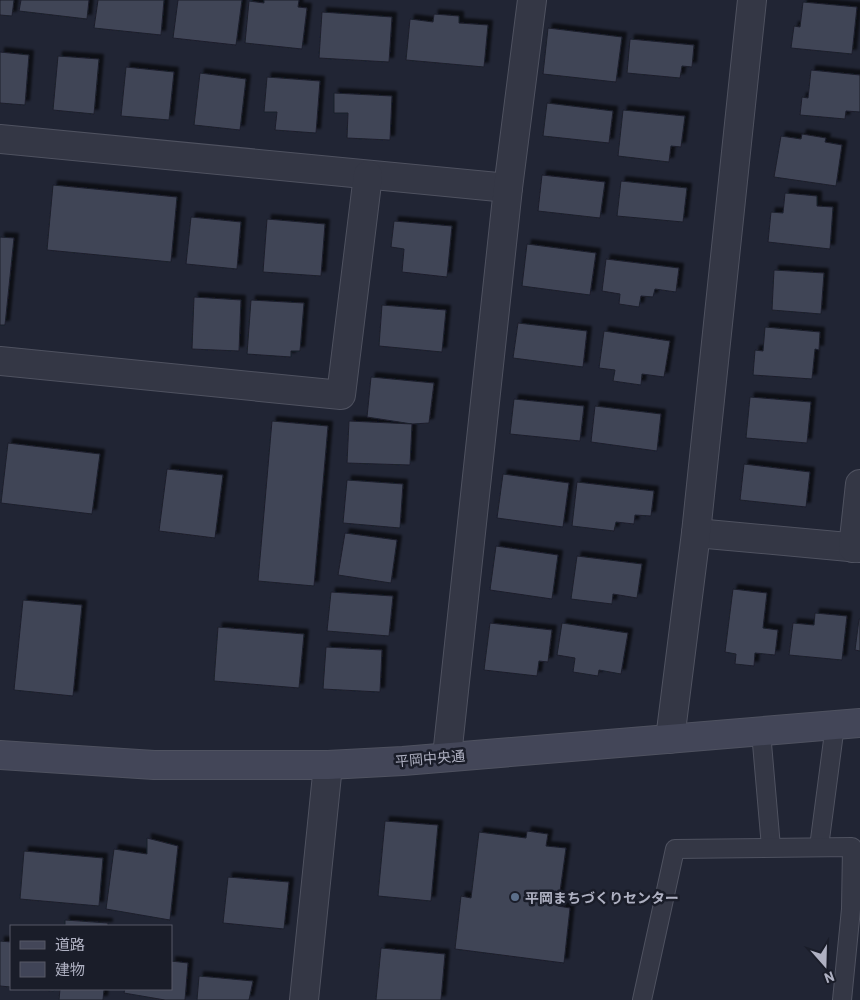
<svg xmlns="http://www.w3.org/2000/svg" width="860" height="1000" viewBox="0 0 860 1000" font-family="Barlow,'Noto Sans JP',sans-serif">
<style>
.building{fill:#404457;stroke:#1c1f2b;filter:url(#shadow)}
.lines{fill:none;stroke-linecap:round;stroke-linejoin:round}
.lane-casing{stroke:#4f5260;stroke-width:20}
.street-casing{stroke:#4f5260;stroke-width:30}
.secondary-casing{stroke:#4f5260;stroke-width:30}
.lane{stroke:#343745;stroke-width:18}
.street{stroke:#343745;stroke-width:28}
.secondary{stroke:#434658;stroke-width:28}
.service-dot{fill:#5c6f8a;stroke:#1a1d29;stroke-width:2}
.labels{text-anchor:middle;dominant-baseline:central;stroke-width:5;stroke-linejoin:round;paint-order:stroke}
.street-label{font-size:14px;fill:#afb1c2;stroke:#1a1d29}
.poi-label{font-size:14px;font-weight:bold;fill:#afb1c2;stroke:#1a1d29;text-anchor:start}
</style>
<defs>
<filter id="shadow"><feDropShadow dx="4.5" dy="-4.5" stdDeviation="1" flood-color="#0009"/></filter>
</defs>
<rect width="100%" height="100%" fill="#212534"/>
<!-- building -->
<g class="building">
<polygon points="0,0 14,0 12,16 0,15"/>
<polygon points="21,0 89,0 87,19 19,11"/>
<polygon points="98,0 164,0 161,35 94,28"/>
<polygon points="178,0 242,0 236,45 173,38"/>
<polygon points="264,0 299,0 298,7 307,8 302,49 245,43 249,1 264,3"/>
<polygon points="803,2 857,7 852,54 791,48 794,26 800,27"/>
<polygon points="322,12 392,17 389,62 319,58"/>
<polygon points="434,14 459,16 459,23 488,25 484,67 406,60 410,19 433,22"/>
<polygon points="548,28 622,37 616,82 543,74"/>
<polygon points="630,39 694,45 692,67 682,66 680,78 627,73"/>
<polygon points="0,52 29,55 25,105 0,103"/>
<polygon points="58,56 99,59 94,114 53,110"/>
<polygon points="126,67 174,72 169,120 121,116"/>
<polygon points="811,70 860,75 860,112 846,111 845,119 800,115 802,97 808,98"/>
<polygon points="200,73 246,79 240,130 194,125"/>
<polygon points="267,77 320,81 316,133 275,130 277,112 264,112"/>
<polygon points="334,93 392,96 390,140 347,138 348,113 334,113"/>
<polygon points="547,103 613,111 609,143 543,136"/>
<polygon points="623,110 685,116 681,147 671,146 669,162 618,156"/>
<polygon points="802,134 826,138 825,142 842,145 836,186 774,177 781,136 801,139"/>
<polygon points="542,175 605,182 600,218 538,211"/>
<polygon points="621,181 687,188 683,222 617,216"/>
<polygon points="53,185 177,197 171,262 47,250"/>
<polygon points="785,193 817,196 817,206 833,207 830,249 768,242 771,212 783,213"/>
<polygon points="191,217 241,222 237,269 186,264"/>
<polygon points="267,219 325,224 321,276 263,272"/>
<polygon points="394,221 452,226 447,277 402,272 404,249 391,247"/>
<polygon points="0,237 14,238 5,325 0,325"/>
<polygon points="527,244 596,253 590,295 522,286"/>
<polygon points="606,259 679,268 676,292 655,289 653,297 641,296 639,307 619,304 620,294 602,291"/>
<polygon points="774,270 824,273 821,314 772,310"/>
<polygon points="194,297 241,300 239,351 192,349"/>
<polygon points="251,300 304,303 300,351 291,351 291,357 247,354"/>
<polygon points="382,305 446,310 442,352 379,346"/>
<polygon points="518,323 587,331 583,367 513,358"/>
<polygon points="765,327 820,332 819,350 815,349 812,379 753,375 755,350 763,351"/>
<polygon points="604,331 670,341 664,377 642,374 641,385 613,381 615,370 599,368"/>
<polygon points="371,377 434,383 429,423 412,424 367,417"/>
<polygon points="750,397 811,402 807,443 746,438"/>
<polygon points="514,399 584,406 580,441 510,434"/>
<polygon points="595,406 661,414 657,451 591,442"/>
<polygon points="272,421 328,426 314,586 258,581"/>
<polygon points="349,421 412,424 410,465 347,463"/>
<polygon points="8,443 100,454 92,514 1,503"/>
<polygon points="744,464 810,472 806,507 740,500"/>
<polygon points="167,469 223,475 215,538 159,531"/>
<polygon points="503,474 569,483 563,527 497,518"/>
<polygon points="347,480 403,484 400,528 343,523"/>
<polygon points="577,482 654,491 651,516 635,515 634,524 616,522 614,531 572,526"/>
<polygon points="345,533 397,540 391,583 338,575"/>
<polygon points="496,546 558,555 552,599 490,590"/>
<polygon points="577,556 642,564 637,598 613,594 612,604 571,599"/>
<polygon points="733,589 767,593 763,628 778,630 775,655 755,653 754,666 735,664 736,654 725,652"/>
<polygon points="331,592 393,596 389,636 327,631"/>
<polygon points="23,600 82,605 73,696 14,690"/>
<polygon points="815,613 847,616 842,660 789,655 793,623 814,625"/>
<polygon points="859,619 860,619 860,651 855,650"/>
<polygon points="490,623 552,630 548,662 539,661 537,676 484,670"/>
<polygon points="562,623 628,633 621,674 599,670 598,676 573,672 575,658 557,655"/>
<polygon points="218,627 304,634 299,688 214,681"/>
<polygon points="326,647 382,650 380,692 323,689"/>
<polygon points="385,821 438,825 431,901 378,896"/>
<polygon points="527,831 548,834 546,846 566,848 558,906 570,908 564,963 455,949 461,896 471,898 479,832 526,838"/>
<polygon points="147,838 178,846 170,920 106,909 114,849 147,854"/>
<polygon points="24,851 103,858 99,906 20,899"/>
<polygon points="228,877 289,882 284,929 223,923"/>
<polygon points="65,920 108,923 108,926 65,926"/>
<polygon points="0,941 11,942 11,987 0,986"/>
<polygon points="381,948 445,954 441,1000 376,1000"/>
<polygon points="171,961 188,963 185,1000 165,1000 124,993 125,989 171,989"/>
<polygon points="199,976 253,981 249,1000 197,1000"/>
<polygon points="29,989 54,989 54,991"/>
<polygon points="60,989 104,989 103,1000 59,1000"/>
</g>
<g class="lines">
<defs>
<g id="lane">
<polyline points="761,732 771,847"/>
<polyline points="819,847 835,725"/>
<polyline points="642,1000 675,849 852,847 851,909 842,1000"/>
</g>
<g id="street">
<polyline points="0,139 508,188"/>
<polyline points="0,361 341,395 368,175"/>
<polyline points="696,533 860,548"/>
<polyline points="853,548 860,484"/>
<polyline points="670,739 696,533 752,0"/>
<polyline points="447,756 508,188 532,0"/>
<polyline points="304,1000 328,765"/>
</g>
<polyline id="secondary" points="0,755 154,765 328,765 403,761 860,723"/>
</defs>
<!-- lane casing -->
<use href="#lane" class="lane-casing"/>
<!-- street casing -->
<use href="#street" class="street-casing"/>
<!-- secondary casing -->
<use href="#secondary" class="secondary-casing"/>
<!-- lane -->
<use href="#lane" class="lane"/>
<!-- street -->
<use href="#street" class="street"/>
<!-- secondary -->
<use href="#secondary" class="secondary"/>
</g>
<!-- markers -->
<circle class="service-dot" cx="515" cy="897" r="5"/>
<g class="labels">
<!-- street labels -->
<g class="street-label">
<text transform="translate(430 758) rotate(-5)">平岡中央通</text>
</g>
<!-- poi labels -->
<g class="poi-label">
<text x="525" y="897">平岡まちづくりセンター</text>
</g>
</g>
<!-- legend -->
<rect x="10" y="925" width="162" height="65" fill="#1a1d29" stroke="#565866"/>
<rect x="20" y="941" width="25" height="8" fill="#434658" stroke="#565866"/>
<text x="55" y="950" font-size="15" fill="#afb1c2">道路</text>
<rect x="20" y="962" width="25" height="15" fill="#404457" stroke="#565866"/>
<text x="55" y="975" font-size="15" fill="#afb1c2">建物</text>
<!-- north arrow -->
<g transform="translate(825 965) rotate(160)" stroke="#1a1d29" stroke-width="4" paint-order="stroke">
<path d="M0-4L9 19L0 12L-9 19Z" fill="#afb1c2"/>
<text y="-8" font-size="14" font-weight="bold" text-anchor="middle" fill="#afb1c2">N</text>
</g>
</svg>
